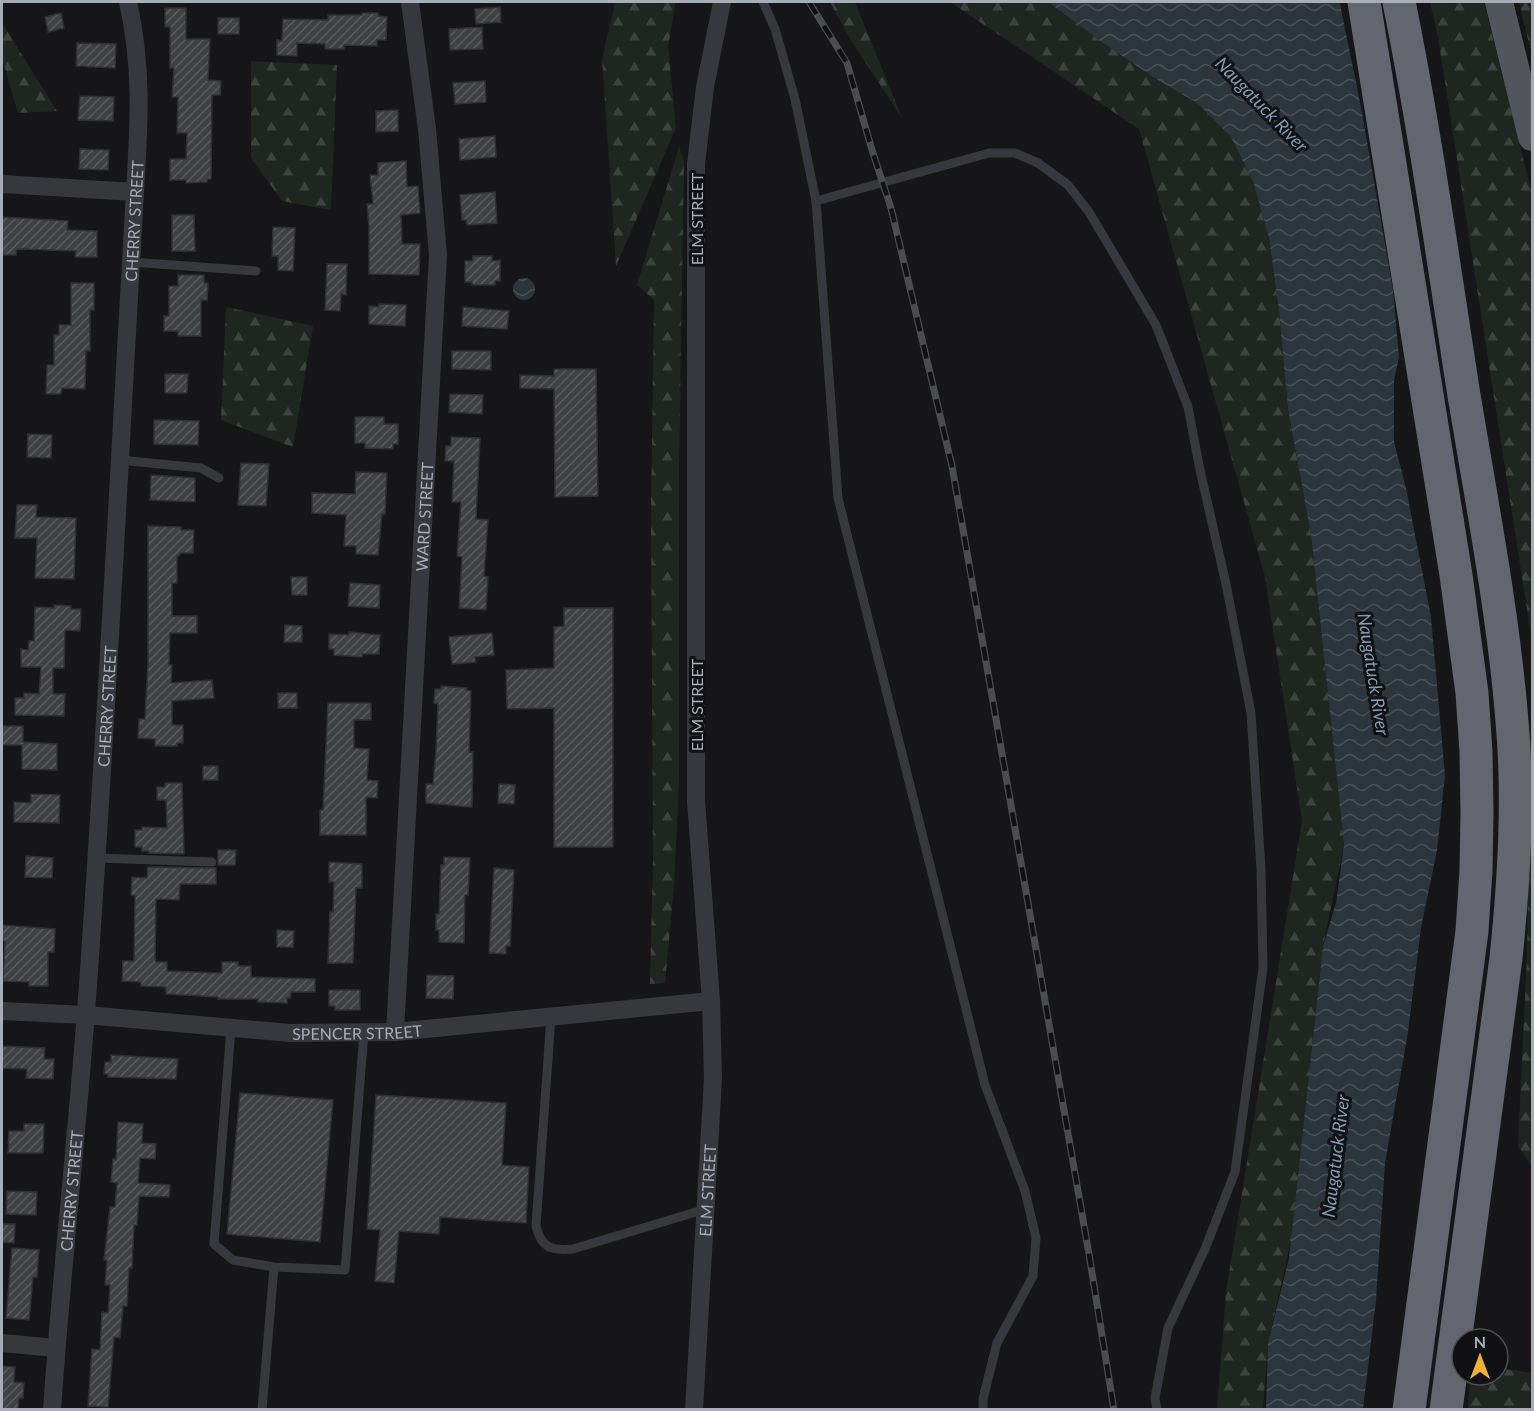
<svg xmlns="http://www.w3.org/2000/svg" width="1534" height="1411" viewBox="0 0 1534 1411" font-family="Lato,sans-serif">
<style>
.forest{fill:url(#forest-firs)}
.water{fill:url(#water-waves)}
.building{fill:url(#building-hatch);stroke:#303034;stroke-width:1.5}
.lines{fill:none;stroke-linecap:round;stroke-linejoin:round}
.lane{stroke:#37383d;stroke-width:9}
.street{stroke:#37383d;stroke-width:18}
.primary{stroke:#53555c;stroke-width:28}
.highway{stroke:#63666e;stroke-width:33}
.rail-casing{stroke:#4a4c52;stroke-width:7}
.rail{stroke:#111113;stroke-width:4.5;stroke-dasharray:14;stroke-linecap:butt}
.labels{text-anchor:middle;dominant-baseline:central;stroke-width:6;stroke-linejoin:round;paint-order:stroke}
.street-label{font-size:16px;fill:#a8adb8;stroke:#111113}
.water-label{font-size:18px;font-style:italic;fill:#7f9bb3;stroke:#111113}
</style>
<defs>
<pattern id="forest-firs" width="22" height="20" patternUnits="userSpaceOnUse" patternTransform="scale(1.5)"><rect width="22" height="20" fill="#1e261f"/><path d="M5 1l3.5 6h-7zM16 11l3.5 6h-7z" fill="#3c433d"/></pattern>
<pattern id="water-waves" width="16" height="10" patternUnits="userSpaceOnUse" patternTransform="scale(1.5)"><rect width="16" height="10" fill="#2c353c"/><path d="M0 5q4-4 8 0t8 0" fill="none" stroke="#485056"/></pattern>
<pattern id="building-hatch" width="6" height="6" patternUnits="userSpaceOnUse" patternTransform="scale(1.5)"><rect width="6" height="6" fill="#404145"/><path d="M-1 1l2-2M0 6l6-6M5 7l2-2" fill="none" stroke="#595a5e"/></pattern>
</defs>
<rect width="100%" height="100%" fill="#161618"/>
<!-- forest -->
<g class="forest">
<polygon points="615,2 676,2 668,46 676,128 616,266 602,59"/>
<polygon points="830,2 855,2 902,118 850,39"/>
<polygon points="950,2 1048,2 1099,40 1153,77 1197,103 1231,137 1253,182 1269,238 1279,311 1288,409 1311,535 1344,845 1323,946 1291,1241 1268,1343 1263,1409 1217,1409 1226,1292 1302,821 1265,577 1139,129"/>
<polygon points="1430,2 1484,2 1532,194 1532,641 1438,37"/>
<polygon points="1519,2 1532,2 1532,59 1532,56"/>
<polygon points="2,23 57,111 18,113 2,59"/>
<polygon points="251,61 337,65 331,210 282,201 251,158"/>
<polygon points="679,147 684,161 679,467 679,783 674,886 665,983 650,984 653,859 651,510 654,300 637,285"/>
<polygon points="226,307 313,326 293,447 221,420"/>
<polygon points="1532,669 1532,1166 1518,1146 1527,954"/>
<polygon points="1498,1368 1532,1373 1532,1409 1468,1409 1470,1375 1498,1375"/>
</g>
<!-- water -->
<g class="water">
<polygon points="1048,2 1337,2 1340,4 1361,107 1393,290 1399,357 1394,380 1394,442 1406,488 1431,617 1445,776 1437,850 1421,928 1408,1032 1385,1163 1376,1300 1363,1409 1266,1409 1268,1343 1289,1258 1323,946 1336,903 1344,845 1311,535 1288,409 1279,311 1269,238 1253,182 1231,137 1197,103 1153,77 1099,40"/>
<circle cx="524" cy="289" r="11"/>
</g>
<!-- building -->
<g class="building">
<polygon points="500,7 501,22 476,24 475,9"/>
<polygon points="165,8 186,8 186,39 210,39 208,80 221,81 220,95 212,95 211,179 207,179 207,182 186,183 186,180 170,180 170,159 186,159 187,133 177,133 178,97 172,97 174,68 170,68 170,27 165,27"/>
<polygon points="61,13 64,28 48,32 45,17"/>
<polygon points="362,13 378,13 378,16 387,17 386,40 377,40 377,46 344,45 344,49 325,49 325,44 297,43 297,56 277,55 277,40 282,41 283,19 328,20 328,15 362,15"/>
<rect x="218" y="18" width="21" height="16"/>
<polygon points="482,27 483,49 450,50 449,29"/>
<polygon points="77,43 116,44 115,68 76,66"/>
<polygon points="485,81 486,102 455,104 453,83"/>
<polygon points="80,96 114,97 113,121 78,120"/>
<polygon points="398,110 398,131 376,132 376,111"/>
<polygon points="495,136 496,157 460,160 459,139"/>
<polygon points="80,149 109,150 108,170 79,169"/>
<polygon points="406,161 407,187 418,186 420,213 401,215 402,244 420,244 419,275 369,274 369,227 367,204 373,204 370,175 378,175 378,163"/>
<polygon points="495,192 497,223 467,225 466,220 462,220 460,195"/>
<polygon points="172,215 194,215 195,251 172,251"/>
<polygon points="2,217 68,221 67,230 97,231 97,257 75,257 76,251 20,249 16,250 16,255 2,255"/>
<polygon points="273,227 295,228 293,271 278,270 278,256 272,256"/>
<polygon points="473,256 492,256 492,261 500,260 500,281 495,281 495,285 472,285 472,282 465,282 465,261 473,261"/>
<polygon points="327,264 347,264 346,295 341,294 340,311 325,310"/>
<polygon points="178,275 204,275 204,283 208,283 207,300 201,300 201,336 178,336 178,331 164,331 164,316 169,316 169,286 178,286"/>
<polygon points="71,283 94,283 94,310 90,310 90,351 86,351 85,389 62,388 61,394 46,394 47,365 54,365 54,335 59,335 59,325 71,325"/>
<polygon points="379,304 406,305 405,326 369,324 369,306 379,307"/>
<polygon points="463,307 509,311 507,329 462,326"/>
<polygon points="452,351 491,351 491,370 452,369"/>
<polygon points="554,369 596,369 598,496 555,497 554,389 520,388 520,375 554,376"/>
<polygon points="165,374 188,374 187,393 165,393"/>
<polygon points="450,394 483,395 482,414 449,412"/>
<polygon points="355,417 384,417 384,424 398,424 398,444 393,444 393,449 365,448 365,443 355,443"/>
<polygon points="154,420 199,421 198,445 154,444"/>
<polygon points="28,434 52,435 51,458 27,457"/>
<polygon points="451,437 480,438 476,519 488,520 484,576 488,577 486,610 459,608 462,557 457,556 461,502 452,502 454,461 445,461 446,446 451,446"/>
<polygon points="241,463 269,464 266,506 238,505"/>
<polygon points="356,472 387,473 385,514 382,514 378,555 356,554 356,546 344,546 346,515 312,513 312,493 355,494"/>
<polygon points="151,475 195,478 195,502 150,500"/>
<polygon points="17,505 37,505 36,517 76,518 74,579 35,578 37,538 15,538"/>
<polygon points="148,526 181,527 181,530 194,530 193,553 180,553 179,556 177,556 177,583 172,583 172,616 197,616 197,633 170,633 169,665 172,665 171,683 212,680 214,698 172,701 172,725 183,725 183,743 177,743 177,746 155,746 155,739 138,738 139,719 145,719 148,664"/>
<polygon points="291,577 307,577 307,595 292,595"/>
<polygon points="350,583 380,585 379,608 348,606"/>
<polygon points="54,605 71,606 71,609 81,609 80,631 65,630 64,668 53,668 53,694 65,694 64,716 15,715 15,698 24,698 24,693 39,694 41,667 21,667 21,649 28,650 29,641 34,641 35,607 54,608"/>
<polygon points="564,608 613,608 613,847 554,847 554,708 507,709 506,670 554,668 554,627 564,626"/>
<polygon points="285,625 302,626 302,642 284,642"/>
<polygon points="349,632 380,635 379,654 362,654 362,657 334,655 334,649 329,649 329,634 349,635"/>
<polygon points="492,633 494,655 475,657 476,662 452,664 449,637"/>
<polygon points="441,686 467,688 466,690 471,691 469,752 473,752 472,807 426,803 426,784 433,784 436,750 438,704 434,703 435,689 441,689"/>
<rect x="278" y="693" width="19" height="15"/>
<polygon points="328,703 371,703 371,720 354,720 354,748 369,749 367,780 378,781 377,798 366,797 366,835 320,835 320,810 323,810"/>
<polygon points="2,726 23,726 23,742 57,744 57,770 22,769 22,745 2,745"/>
<rect x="203" y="766" width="15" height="14"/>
<polygon points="165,783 182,783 184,854 149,853 149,851 142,851 142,847 135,847 135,830 142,830 142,827 167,828 166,800 157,800 157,787 165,787"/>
<polygon points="499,784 515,785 514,804 498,803"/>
<polygon points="31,794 60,795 59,823 14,822 14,802 31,803"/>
<polygon points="218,850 236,850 235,865 218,865"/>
<polygon points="26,856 53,858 52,878 25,877"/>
<polygon points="444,857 470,858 468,895 465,895 464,943 439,942 439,930 436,930 436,914 439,914 441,865 444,865"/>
<polygon points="329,862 362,864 362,888 356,888 353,963 328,963 330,912 333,912 334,882 329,882"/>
<polygon points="148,867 216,868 216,884 180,884 179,900 156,899 155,958 156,962 167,962 167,971 222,973 222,962 238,962 238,966 251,966 251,977 315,979 315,992 291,992 290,998 287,998 287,1003 258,1002 258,999 218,999 218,997 166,994 166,987 141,986 141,982 122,981 123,961 134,961 135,896 131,895 132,877 147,878"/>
<polygon points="494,868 514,870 510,946 506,946 506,954 489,953"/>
<polygon points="2,925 55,929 54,952 48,952 48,986 29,986 29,982 3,981 5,941 2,941"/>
<polygon points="277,930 294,931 293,947 277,947"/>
<polygon points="427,975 454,976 453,999 426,998"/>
<polygon points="329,990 360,990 360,1010 335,1010 335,1006 329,1006"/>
<polygon points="2,1046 45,1048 44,1059 54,1059 53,1079 26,1078 27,1069 2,1068"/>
<polygon points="111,1055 178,1059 176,1079 108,1077 108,1074 104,1074 105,1062 111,1062"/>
<polygon points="240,1093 333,1100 320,1242 227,1234"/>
<polygon points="376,1095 506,1103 502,1165 529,1167 526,1223 440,1217 439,1234 399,1231 394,1283 375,1281 380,1230 367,1229"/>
<polygon points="118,1122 143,1124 142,1143 156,1144 155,1159 140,1158 138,1183 170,1185 169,1197 139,1196 137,1225 134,1225 132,1268 129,1268 127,1306 123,1306 120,1338 114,1337 108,1407 88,1406 92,1349 100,1350 102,1312 108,1313 110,1285 105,1285 107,1260 104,1260 110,1207 115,1207 117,1183 111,1182 113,1159 116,1159"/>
<polygon points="24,1124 44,1124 43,1153 8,1153 9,1131 24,1131"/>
<polygon points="7,1191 37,1192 36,1215 6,1214"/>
<polygon points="2,1224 15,1224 14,1243 2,1242"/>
<polygon points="12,1248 39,1250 37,1277 33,1277 29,1320 6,1318"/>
<polygon points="2,1366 15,1367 14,1382 24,1383 23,1398 19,1398 18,1410 2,1410"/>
</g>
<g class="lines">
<!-- lane -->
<g class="lane">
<polyline points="763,2 775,29 795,99 816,201 838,498 985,1085 1025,1191 1036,1238 1033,1276 997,1343 983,1399 983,1410"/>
<polyline points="816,201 989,153 1015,153 1038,163 1068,185 1089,212 1156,325 1188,407 1200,470 1226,584 1251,713 1261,869 1263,968 1235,1172 1205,1249 1168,1328 1155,1398 1157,1410"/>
<polyline points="131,262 256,271"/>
<polyline points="119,460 201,468 219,478"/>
<polyline points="97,858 212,862"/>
<path d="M551,1017L536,1226C541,1248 552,1251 573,1249L706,1209"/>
<polyline points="231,1028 214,1244 233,1260 274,1267 345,1270 364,1032"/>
<polyline points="262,1410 274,1267"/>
</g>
<!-- street -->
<g class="street">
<polyline points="2,184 135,192"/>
<path id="s1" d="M2,1011L86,1015L290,1033L395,1032L711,1001"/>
<path id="s2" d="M395,1032L438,255L427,129L410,2"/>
<polyline points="2,1343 56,1348"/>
<path id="s3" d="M52,1410C61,1277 76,1145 86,1012C106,739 119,466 135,192C139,125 143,68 128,2"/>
<path id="s4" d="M694,1410L713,1078L711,1001L696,801V164L705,87L722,2"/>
</g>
<!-- primary -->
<polyline class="primary" points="1499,2 1532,137"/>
<!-- highway -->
<g class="highway">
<polyline points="1364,2 1456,575 1472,693 1476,752 1477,813 1476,871 1472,931 1409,1410"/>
<path d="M1399,2C1425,130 1443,260 1463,389C1481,499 1503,610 1512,721C1519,800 1514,880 1506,958L1446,1410"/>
</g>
<defs>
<polyline id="rail" points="809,2 847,63 872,150 891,208 952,466 1089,1254 1114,1410"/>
</defs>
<!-- rail casing -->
<use href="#rail" class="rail-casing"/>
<!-- rail -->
<use href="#rail" class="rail"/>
</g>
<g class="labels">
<!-- street labels -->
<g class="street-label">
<text transform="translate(696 219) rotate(-90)">ELM STREET</text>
<text stroke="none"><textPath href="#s3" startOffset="1192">CHERRY STREET</textPath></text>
<text stroke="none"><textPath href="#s2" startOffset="516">WARD STREET</textPath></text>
<text transform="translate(696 705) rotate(-90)">ELM STREET</text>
<text stroke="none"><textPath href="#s3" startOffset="706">CHERRY STREET</textPath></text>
<text stroke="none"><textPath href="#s1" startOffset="356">SPENCER STREET</textPath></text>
<text stroke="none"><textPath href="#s3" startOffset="220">CHERRY STREET</textPath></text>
<text stroke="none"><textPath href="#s4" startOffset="220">ELM STREET</textPath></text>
</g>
<!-- water labels -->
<g class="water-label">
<text transform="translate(1262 104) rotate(46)">Naugatuck River</text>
<text transform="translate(1374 674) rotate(81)">Naugatuck River</text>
<text transform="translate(1335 1156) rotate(-83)">Naugatuck River</text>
</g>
</g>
<!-- border -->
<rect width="1534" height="1411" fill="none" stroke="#a8adb8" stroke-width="6"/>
<!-- north arrow -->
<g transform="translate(1480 1357)"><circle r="28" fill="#111113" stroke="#4d4f55" stroke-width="1.5"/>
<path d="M0-4.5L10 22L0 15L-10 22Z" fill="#f2b134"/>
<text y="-9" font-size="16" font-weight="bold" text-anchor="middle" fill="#a8adb8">N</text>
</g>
</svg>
